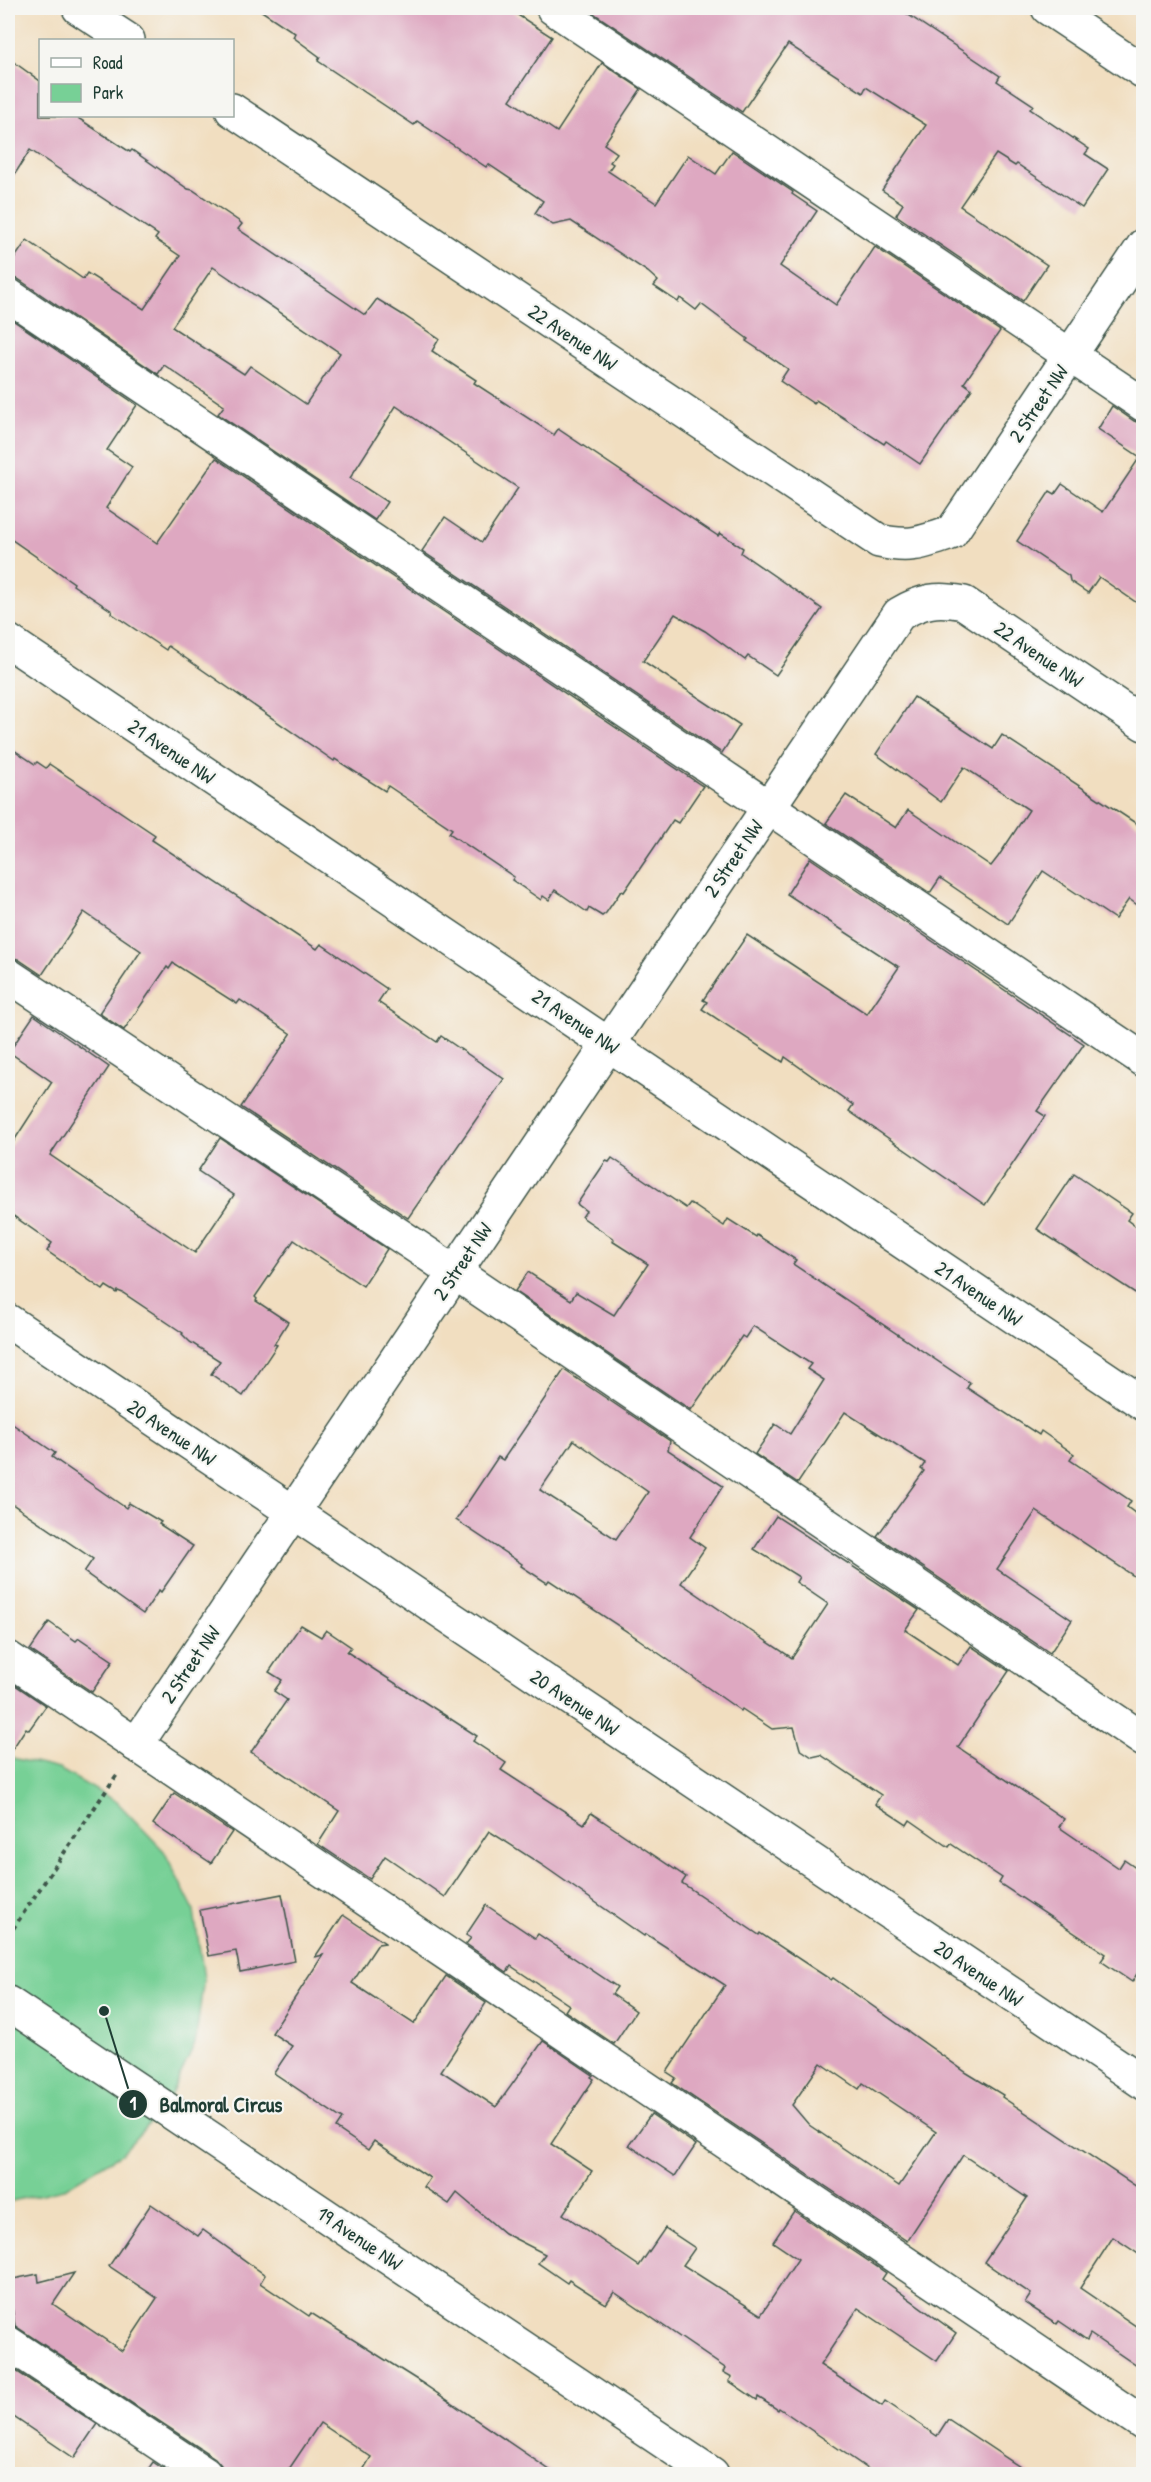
<svg xmlns="http://www.w3.org/2000/svg" width="1151" height="2482" viewBox="0 0 1151 2482" font-family="'Patrick Hand',sans-serif">
<style>
.green{fill:#77d096;stroke:#4b8665;stroke-width:1.5}
.building{fill:#dea8c1;fill-rule:evenodd}
.lines{fill:none;stroke-linecap:round;stroke-linejoin:round}
.minor-casing{stroke:#3e5549;stroke-width:36}
.path{stroke:#3e5549;stroke-width:4;stroke-dasharray:4.5 4.5;stroke-linecap:butt}
.minor{stroke:#fff;stroke-width:33}
.labels{text-anchor:middle;dominant-baseline:central;stroke-width:4.5;stroke-linejoin:round;paint-order:stroke}
.street-label{font-size:20px;fill:#1f3d34;stroke:#f6f6f2}
.leader{fill:none;stroke:#1f3d34;stroke-width:2}
.callout-dot{fill:#1f3d34;stroke:#f6f6f2;stroke-width:2}
.mark-label{font-size:18px;text-anchor:middle;font-weight:bold;fill:#fff}
.callout-label{font-size:21px;text-anchor:middle;font-weight:bold;fill:#1f3d34;stroke:#f6f6f2;stroke-width:4.5;stroke-linejoin:round;paint-order:stroke}
</style>
<rect width="100%" height="100%" fill="#f6f6f2"/>
<filter id="ink" filterUnits="userSpaceOnUse"><feTurbulence type="fractalNoise" baseFrequency=".0167" numOctaves="2"/><feDisplacementMap in="SourceGraphic" scale="12" xChannelSelector="R" yChannelSelector="G"/><feConvolveMatrix kernelMatrix="1 2 1 2 8 2 1 2 1" color-interpolation-filters="sRGB"/></filter>
<filter id="wash" filterUnits="userSpaceOnUse"><feTurbulence type="fractalNoise" baseFrequency=".008" numOctaves="4" result="noise"/><feDisplacementMap in="SourceGraphic" scale="24" xChannelSelector="R" yChannelSelector="G"/><feGaussianBlur stdDeviation="1.35" result="paint"/><feColorMatrix in="noise" values="0 0 0 0 0 0 0 0 0 0 0 0 0 0 0 0 0 1.4 0 .05"/><feComposite in="paint" operator="in"/></filter>
<g filter="url(#wash)">
<rect width="100%" height="100%" fill="#f1dec0"/>
<!-- green -->
<polygon class="green" points="8,1757 59,1769 117,1802 164,1851 194,1911 204,1978 195,2044 166,2105 121,2154 63,2189 8,2202"/>
<g id="blocks">
<!-- building -->
<g class="building">
<polygon points="257,8 507,8 552,37 510,100 557,132 602,63 641,89 604,144 617,153 610,162 613,164 608,171 656,203 688,155 716,174 732,151 793,192 792,194 817,211 780,266 836,305 875,247 1000,331 964,383 972,389 920,464 886,441 884,444 816,400 814,404 780,381 788,369 746,341 748,339 701,304 696,310 680,298 678,302 654,286 658,281 648,272 571,221 553,225 535,213 543,201 488,164 486,167 417,121 414,125 318,61 320,57 293,37 295,33"/>
<polygon points="586,8 898,8 1000,76 997,81 1033,105 1030,109 1089,149 1085,154 1108,169 1082,208 1017,164 1015,166 996,154 960,206 1047,265 1023,301 896,215 903,204 882,190 926,125 866,87 863,93 788,44 742,112"/>
<path d="M8,58L40,81V116H75L130,152L132,150L188,189L193,190L240,222L242,224L238,229L365,315L377,299L403,315L439,339L432,351L476,380L474,383L554,435L558,429L718,536L720,533L743,548L741,553L822,609L776,675L748,656L745,660L705,631L675,614L643,661L740,725L722,753L422,551L445,517L482,542L518,488L396,406L350,478L387,502L375,520L218,414L224,406L164,365L158,374L18,279L8,277V268L27,240L83,279L87,273L144,309L180,256L155,239L158,235L30,150L8,185ZM213,267L340,353L306,404L250,366L244,374L172,327Z"/>
<polygon points="8,317 137,405 107,450 132,467 106,508 157,543 216,458 701,785 703,786 678,823 673,820 624,892 621,891 606,913 602,916 589,908 587,912 555,890 549,900 543,896 541,900 512,880 514,877 449,833 452,829 388,786 385,791 335,759 334,761 168,646 166,650 111,613 112,611 73,585 74,583 8,537"/>
<polygon points="1112,406 1134,421 1143,424 1143,607 1099,577 1088,593 1070,581 1069,576 1017,541 1050,491 1055,494 1062,484 1103,512 1140,457 1098,429"/>
<polygon points="914,697 993,749 1002,735 1143,828 1143,909 1129,899 1115,919 1043,871 1008,924 940,878 930,893 826,823 846,795 896,828 908,810 991,866 998,857 1029,810 964,767 941,802 876,754"/>
<polygon points="8,746 35,764 37,762 46,768 49,764 155,835 152,840 317,949 321,944 387,989 378,1002 437,1042 441,1036 504,1079 408,1218 241,1107 291,1034 240,1000 237,1004 173,963 169,969 167,967 124,1030 99,1013 141,951 84,912 42,975 18,959 8,957"/>
<polygon points="810,858 1084,1044 1037,1111 1045,1116 985,1205 849,1111 853,1105 785,1057 783,1062 702,1009 707,1002 703,1000 747,935 867,1014 899,967 787,894"/>
<polygon points="34,1015 109,1067 50,1155 195,1253 234,1195 198,1171 220,1138 387,1249 363,1286 294,1240 255,1297 257,1299 256,1301 288,1322 274,1344 277,1345 243,1396 211,1374 220,1361 190,1342 182,1334 183,1333 123,1293 118,1291 117,1293 106,1286 103,1290 47,1251 52,1243 8,1212 8,1150 52,1082 9,1052"/>
<polygon points="612,1158 686,1208 690,1203 724,1226 728,1219 756,1237 757,1235 796,1260 793,1264 970,1383 967,1388 1039,1435 1041,1431 1074,1454 1070,1460 1131,1501 1127,1507 1143,1519 1143,1582 1036,1511 997,1569 1072,1620 1050,1653 877,1536 924,1471 921,1469 925,1463 845,1412 798,1483 755,1454 775,1424 790,1434 824,1380 807,1369 811,1364 753,1326 745,1338 742,1336 691,1410 515,1291 528,1272 571,1300 576,1292 614,1315 648,1264 612,1241 614,1239 582,1217 586,1211 577,1204 606,1161 609,1162"/>
<polygon points="1074,1174 1132,1213 1127,1220 1143,1232 1143,1298 1037,1229"/>
<path d="M564,1370L670,1441L668,1450L723,1486L690,1537L705,1548L681,1583L751,1631L792,1658L828,1604L796,1582L799,1577L754,1549L776,1516L919,1610L905,1630L958,1665L971,1646L1009,1671L958,1747L1064,1819L1059,1827L1119,1868L1124,1860L1143,1873V1964L1132,1982L1101,1961L1106,1954L999,1883L1002,1878L951,1844L949,1847L910,1820L907,1825L875,1804L881,1795L821,1755L812,1757L800,1749L794,1727L772,1729L742,1709L741,1711L637,1638L549,1580L547,1583L521,1566L522,1564L456,1520L498,1457L503,1460ZM574,1440L648,1492L616,1539L540,1490Z"/>
<polygon points="8,1421 55,1453 52,1457 126,1508 129,1503 161,1522 159,1524 193,1546 161,1592 159,1590 143,1614 84,1572 93,1559 8,1501"/>
<polygon points="49,1622 76,1641 79,1638 113,1661 92,1692 30,1650"/>
<path d="M301,1625L321,1637L326,1630L351,1647L347,1652L477,1736L473,1741L506,1763L501,1770L584,1824L591,1813L686,1877L682,1883L759,1935L760,1933L831,1980L833,1978L967,2073L1003,2095L1002,2097L1143,2191V2257L1113,2237L1080,2288L1143,2331V2370L1090,2334L1087,2340L1059,2321L1057,2324L1025,2303L1031,2294L984,2262L1027,2198L963,2155L907,2241L672,2083L676,2078L667,2072L725,1985L646,1934L644,1936L542,1865L489,1831L445,1897L385,1856L370,1879L318,1844L339,1811L251,1752L287,1700L274,1691L282,1680L269,1672ZM821,2063L859,2089L863,2083L936,2132L899,2186L809,2125L792,2105Z"/>
<polygon points="9,1681 46,1706 29,1730 26,1728 8,1756"/>
<polygon points="174,1793 232,1832 211,1863 153,1824"/>
<polygon points="282,1894 295,1961 240,1972 236,1951 209,1956 200,1910"/>
<polygon points="486,1905 535,1938 538,1934 617,1987 612,1994 636,2011 614,2044 565,2011 569,2005 511,1966 507,1972 466,1944 471,1938 466,1935"/>
<polygon points="343,1915 385,1943 378,1944 352,1983 414,2024 446,1976 486,2003 441,2071 496,2107 543,2041 593,2075 591,2077 594,2079 551,2144 592,2171 563,2214 639,2266 665,2228 695,2248 683,2265 761,2315 798,2259 773,2242 794,2211 886,2273 882,2279 956,2333 937,2361 858,2308 820,2365 882,2406 885,2401 937,2436 948,2419 1032,2475 877,2475 779,2408 778,2410 758,2397 757,2400 729,2381 732,2377 723,2372 725,2368 614,2292 606,2304 569,2280 567,2283 538,2263 545,2254 504,2233 457,2193 449,2204 424,2187 430,2178 374,2141 368,2150 336,2128 342,2119 274,2073 292,2046 272,2033 323,1955 315,1957"/>
<polygon points="651,2114 696,2145 675,2176 629,2145"/>
<polygon points="151,2204 198,2236 203,2230 265,2275 260,2283 309,2316 311,2313 422,2383 557,2475 360,2475 371,2457 320,2423 285,2475 224,2475 221,2465 215,2458 15,2326 8,2280 38,2274 39,2282 74,2273 53,2304 122,2351 157,2298 109,2266"/>
<polygon points="10,2367 97,2424 74,2458 8,2413 8,2371"/>
<polygon points="153,2462 172,2475 144,2475"/>
</g>
</g>
</g>
<g filter="url(#ink)">
<use href="#blocks" fill-opacity="0" stroke="#3e5549" stroke-width="1.5"/>
<g class="lines">
<defs>
<g id="minor">
<polyline points="79,8 128,40"/>
<polyline points="553,8 1144,405"/>
<polyline points="1048,8 1144,72"/>
<path d="M232,110L879,541C909,548 922,543 951,533L1144,245"/>
<polyline points="8,295 1144,1060"/>
<polyline points="8,641 1144,1404"/>
<polyline points="8,975 426,1253 1144,1740"/>
<polyline points="8,1321 1144,2083"/>
<polyline points="8,1658 1144,2424"/>
<path d="M136,1745L899,614C923,600 937,598 964,603L1144,724"/>
<polyline points="8,2003 712,2474"/>
<polyline points="8,2343 205,2474"/>
</g>
</defs>
<!-- minor casing -->
<use href="#minor" class="minor-casing"/>
<!-- path -->
<polyline class="path" points="8,1936 118,1773"/>
<!-- minor -->
<use href="#minor" class="minor"/>
</g>
</g>
<g class="labels">
<!-- street labels -->
<g class="street-label">
<text transform="translate(573 337) rotate(34)">22 Avenue NW</text>
<text transform="translate(1038 403) rotate(-56)">2 Street NW</text>
<text transform="translate(1039 654) rotate(34)">22 Avenue NW</text>
<text transform="translate(172 751) rotate(34)">21 Avenue NW</text>
<text transform="translate(733 858) rotate(-56)">2 Street NW</text>
<text transform="translate(576 1021) rotate(34)">21 Avenue NW</text>
<text transform="translate(462 1261) rotate(-56)">2 Street NW</text>
<text transform="translate(979 1293) rotate(34)">21 Avenue NW</text>
<text transform="translate(172 1432) rotate(34)">20 Avenue NW</text>
<text transform="translate(190 1664) rotate(-56)">2 Street NW</text>
<text transform="translate(575 1702) rotate(34)">20 Avenue NW</text>
<text transform="translate(979 1973) rotate(34)">20 Avenue NW</text>
<text transform="translate(360 2238) rotate(34)">19 Avenue NW</text>
</g>
</g>
<!-- callouts -->
<path class="leader" d="M104 2011L133 2104"/>
<g class="callout-dot">
<circle cx="104" cy="2011" r="6"/>
<circle cx="133" cy="2104" r="15"/>
</g>
<g class="mark-label">
<text x="133" y="2110">1</text>
</g>
<g class="callout-label">
<text x="221" y="2112">Balmoral Circus</text>
</g>
<!-- margin -->
<rect width="1151" height="2482" fill="none" stroke="#f6f6f2" stroke-width="30"/>
<!-- legend -->
<rect x="39" y="39" width="195" height="78" fill="#f6f6f2" stroke="#a0aca6" stroke-width="1.5"/>
<rect x="51" y="58" width="30" height="9" fill="#ffffff" stroke="#a0aca6" stroke-width="1.5"/>
<text x="93" y="69" font-size="18" fill="#1f3d34">Road</text>
<rect x="51" y="84" width="30" height="18" fill="#77d096" stroke="#a0aca6" stroke-width="1.5"/>
<text x="93" y="99" font-size="18" fill="#1f3d34">Park</text>
</svg>
